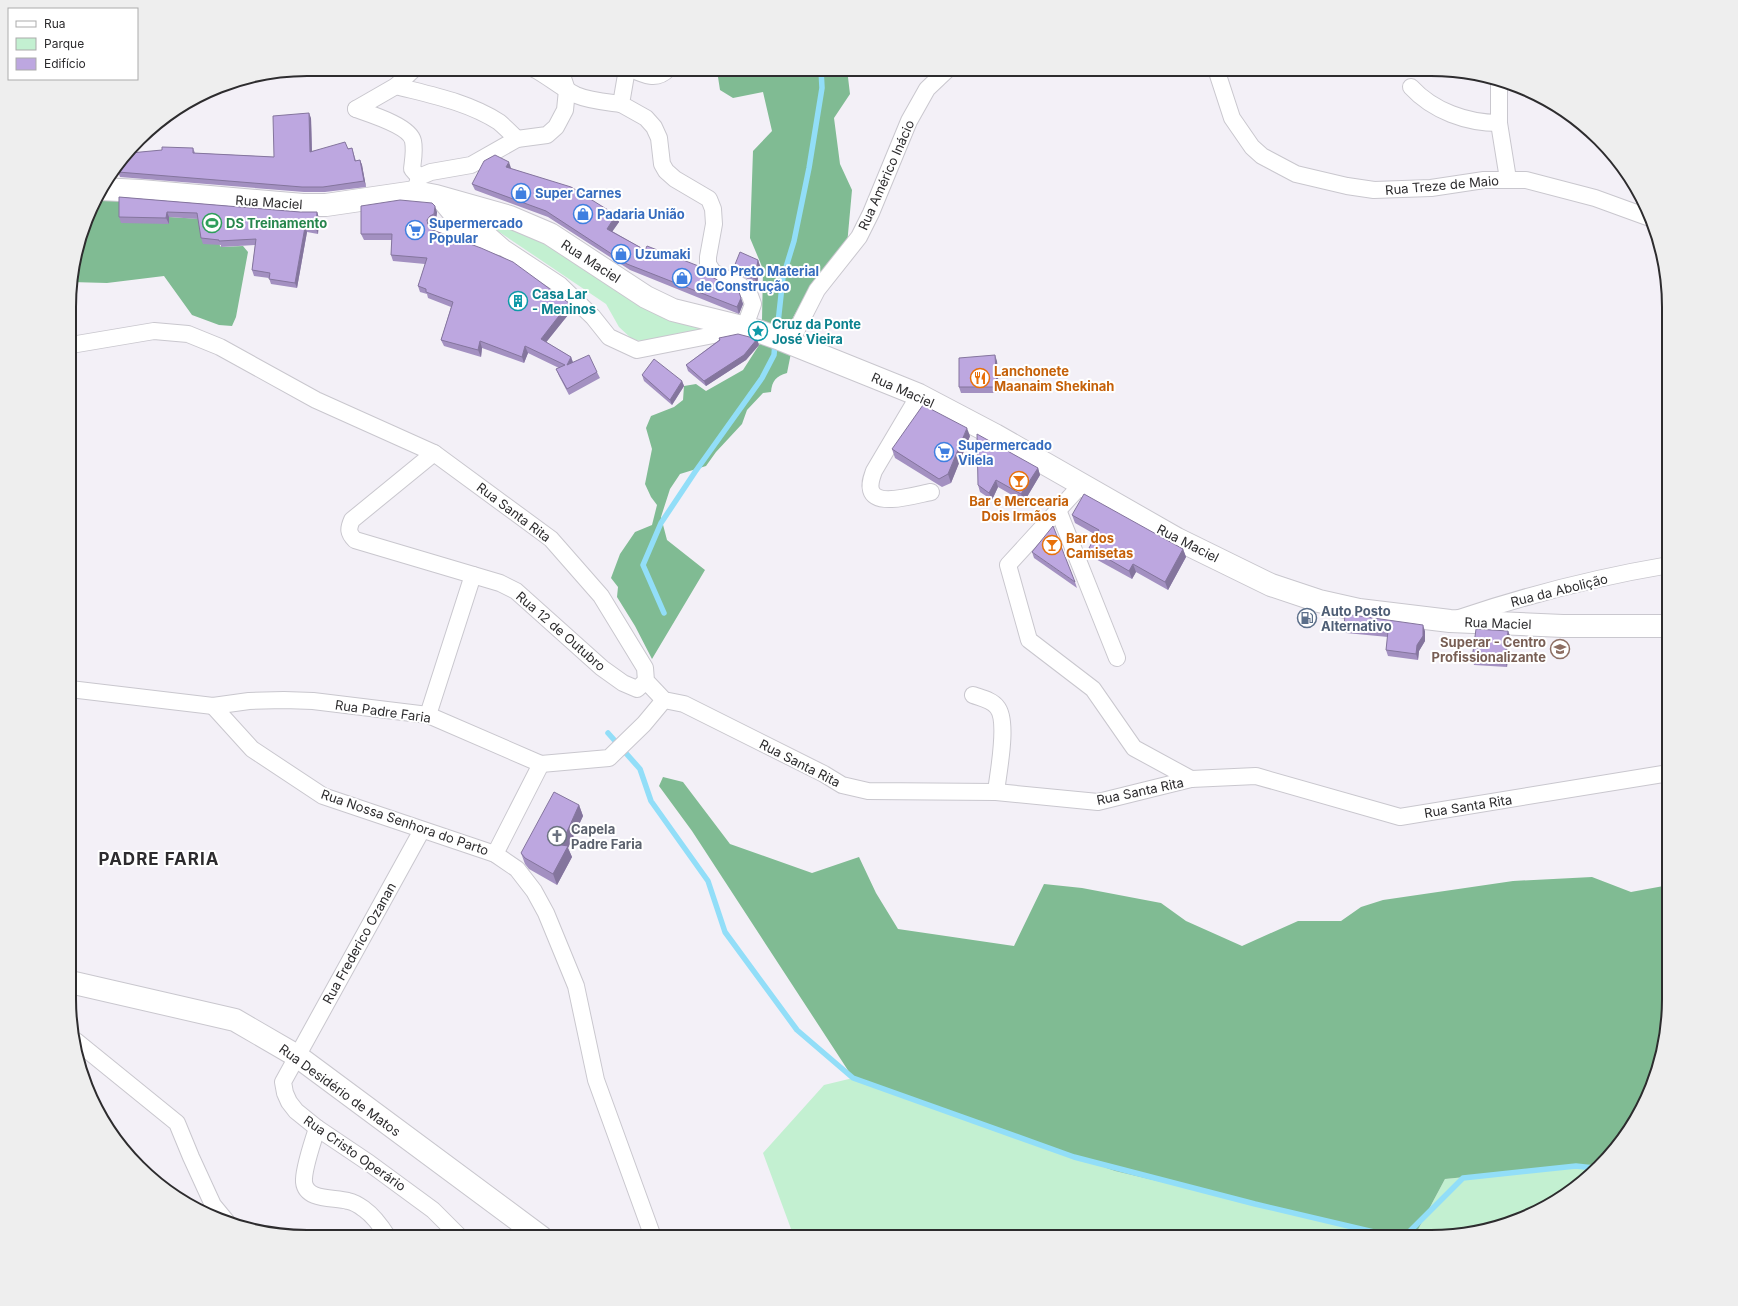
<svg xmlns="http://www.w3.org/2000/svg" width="1738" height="1306" viewBox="0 0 1738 1306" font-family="Inter,sans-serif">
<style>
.green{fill:#c3f0d1}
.forest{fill:#80bb93}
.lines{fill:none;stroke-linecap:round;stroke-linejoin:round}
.stream{stroke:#92def8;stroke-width:5.5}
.street-casing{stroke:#c9c7ce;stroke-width:18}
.secondary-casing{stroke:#c9c7ce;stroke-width:24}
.street{stroke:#fff;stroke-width:16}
.secondary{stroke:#fff;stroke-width:22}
.wall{fill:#a390c1}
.shaded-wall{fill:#84759d}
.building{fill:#bda7e0;stroke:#84759d}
.labels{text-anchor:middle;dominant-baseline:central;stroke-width:4;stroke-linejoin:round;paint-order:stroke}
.street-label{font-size:13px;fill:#2d2c2e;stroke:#fff}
.shop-label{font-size:13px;font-weight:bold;fill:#366cbe;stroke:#fff;text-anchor:start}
.leisure-label{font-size:13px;font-weight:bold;fill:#27864d;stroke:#fff;text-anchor:start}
.culture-label{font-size:13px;font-weight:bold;fill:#0d838f;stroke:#fff;text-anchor:start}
.food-label{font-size:13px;font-weight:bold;fill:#c56008;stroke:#fff;text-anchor:start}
.service-label{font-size:13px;font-weight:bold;fill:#4e5e75;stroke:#fff;text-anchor:start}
.education-label{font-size:13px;font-weight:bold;fill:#785e54;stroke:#fff;text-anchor:end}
.worship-label{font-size:13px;font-weight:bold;fill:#5b616d;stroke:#fff;text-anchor:start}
.district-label{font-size:17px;font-weight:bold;letter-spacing:1px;fill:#2d2c2e;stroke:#fff}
.rim{fill:none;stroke:#2d2c2e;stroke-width:2}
</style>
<rect width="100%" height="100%" fill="#f3f0f7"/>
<!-- green -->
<g class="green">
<polygon points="480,219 526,234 580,263 732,331 659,345 632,339 619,327 606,304"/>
<polygon points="853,1078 1115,1171 1395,1237 794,1237 763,1153 824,1085"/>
<polygon points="1599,1164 1536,1213 1478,1232 1431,1237 1414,1237 1445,1179"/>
</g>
<!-- forest -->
<g class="forest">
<polygon points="723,69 847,69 850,94 834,118 840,164 852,190 847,245 803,299 786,331 762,320 763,269 750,238 753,151 772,131 763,92 733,98 720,90 718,77"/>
<polygon points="98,197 120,198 169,217 201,219 221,247 243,246 248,252 236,317 232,326 219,325 192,315 164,276 107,283 71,282 71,276"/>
<path d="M761,342L791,353L787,373C776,376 772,381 771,392L763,393L747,410L742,424L716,452L706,466L680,474L670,489L661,517L667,540L705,570L652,659L635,626L617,597L618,587L611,578L620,554L635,532L652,525L657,505L651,497L645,484L652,449L646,428L651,416L674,407L683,400L684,386L696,384L706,391L743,370Z"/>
<polygon points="663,777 683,782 730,844 812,873 859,857 876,893 898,929 1014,946 1044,884 1082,888 1161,903 1186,921 1242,946 1298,921 1341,921 1361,907 1383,900 1513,881 1592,877 1631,892 1669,885 1668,1015 1651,1090 1610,1156 1599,1164 1445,1179 1414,1237 1395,1237 1115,1171 853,1078 692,831 659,786"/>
</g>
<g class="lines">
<!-- stream -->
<g class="stream">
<polyline points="777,332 783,277 794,241 809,168 822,88 821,69"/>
<polyline points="664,613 643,565 661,523 695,472 762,378 774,355 775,343"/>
<polyline points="608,733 640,769 651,801 708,881 725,932 797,1030 853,1078 1074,1157 1255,1204 1395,1237"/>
<polyline points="1404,1237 1463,1178 1576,1166 1594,1168"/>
</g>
<defs>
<g id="street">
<path d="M534,69C548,76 561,88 576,95C590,101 606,102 621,104"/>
<path d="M631,69C644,75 657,81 668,69"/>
<polyline points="1216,69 1232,118 1252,147 1262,156 1296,174 1347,186 1374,190 1431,188 1484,180 1526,180 1595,198 1650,218"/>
<polyline points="1499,82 1499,123 1508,179"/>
<path d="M396,86C431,95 468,102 499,122C505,127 511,133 517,139"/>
<path d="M1411,87C1433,111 1467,123 1499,123"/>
<path d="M356,109C370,114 410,126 413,141C415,150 413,160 412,169L419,177"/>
<polyline points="356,109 396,86 414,69"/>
<polyline points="415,192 419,177 431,172 471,165 517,139 547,135 556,127 565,110 567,90 560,69"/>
<polyline points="436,196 450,213 479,226 504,248 560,285 593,317 609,337 637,350 744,329 753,304 749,293 741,286 713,272 708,264 708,257 714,224 713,209 709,199 675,179 666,171 662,164 659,138 654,127 646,118 621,104 627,69"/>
<polyline points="439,229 500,247"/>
<polyline points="790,343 817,290 859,237 871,213 909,121 927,89 948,69"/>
<polyline points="71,345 154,331 188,334 220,347 316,400 434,453 551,539 601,596 645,668 646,681 664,700 684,704 824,774 842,785 868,791 996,792 1098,802 1191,779 1256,776 1400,817 1669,773"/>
<path d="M919,395L874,471C872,477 869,483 871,490C876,508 919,494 931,492"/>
<path d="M434,453L352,520C348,529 348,533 355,540L473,575"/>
<polyline points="1081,485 1008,565 1029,640 1093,689 1134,748 1191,779"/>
<polyline points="1058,510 1117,658"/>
<path d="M1459,618C1527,595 1598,577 1669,565"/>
<polyline points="70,689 213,706 249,701 284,700 313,701 428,715 541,764 609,758 644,724 664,700"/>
<path d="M973,695C981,698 992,700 997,707C1009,721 998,773 996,792"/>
<polyline points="213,706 252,749 323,796 495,854 517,869 534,891 546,913 576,986 596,1080 653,1237"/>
<polyline points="428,715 473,575 500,583 516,591 602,668 623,683 637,689 646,681"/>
<polyline points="422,830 283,1082 285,1093 289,1102 296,1111 317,1128 369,1163 433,1210 460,1237"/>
<polyline points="495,854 541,764"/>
<polyline points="76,1041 177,1123 191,1157 213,1205 227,1222"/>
<path d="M317,1128C313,1142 303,1169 304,1182C306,1201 334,1197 348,1201C353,1202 360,1206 364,1209C374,1216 381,1226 388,1237"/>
</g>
<g id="secondary">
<polyline points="100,189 141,191 303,205 326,205 415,192 436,196 510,217 550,234 646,297 673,310 758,331 780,339 919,395 995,435 1177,539 1271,585 1319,601 1359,610 1450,621 1563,626 1669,626"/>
<polyline points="70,982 235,1020 297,1056 541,1237"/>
</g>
</defs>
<!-- street casing -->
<use href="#street" class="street-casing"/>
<!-- secondary casing -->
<use href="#secondary" class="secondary-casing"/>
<!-- street -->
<use href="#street" class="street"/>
<!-- secondary -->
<use href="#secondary" class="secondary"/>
</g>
<!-- wall -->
<g class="wall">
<polygon points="311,118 312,151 352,148 356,161 360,160 362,165 366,187 325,192 304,192 120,177 118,172 118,169 117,169 130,153 193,148 195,153 274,157"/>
<polygon points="511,168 511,169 616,215 619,222 612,231 645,250 706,274 739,292 743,304 739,314 630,270 548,217 475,190 472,184"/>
<polygon points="119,197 300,212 317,212 319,218 318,234 307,232 297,288 271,284 269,278 254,276 252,270 255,245 221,247 221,245 203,244 201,238 198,219 169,217 169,224 121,223 119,217"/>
<polygon points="437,212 436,220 432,222 430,227 430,229 572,310 546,342 571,357 573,362 597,372 600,378 569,395 559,376 556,369 559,368 528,353 524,363 482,348 481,357 444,346 441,340 451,307 428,298 427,294 420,292 418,286 425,264 393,261 391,255 392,240 364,240 361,234"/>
<polygon points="758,260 760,266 757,284 736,273 734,267"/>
<polygon points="719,338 759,345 746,360 706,386 688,371 686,365 719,340"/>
<polygon points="997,361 999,393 961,393 959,387"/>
<polygon points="642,375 682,381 684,386 672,405 644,381"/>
<polygon points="970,436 951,483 942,487 895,458 892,449"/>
<polygon points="1038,468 1040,475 1024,502 998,487 992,500 980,492 978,485"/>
<polygon points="1072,515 1183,549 1186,557 1168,590 1136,572 1132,579 1092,557 1089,548 1096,535 1075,523"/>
<polygon points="1032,552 1075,582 1077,588 1034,558"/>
<polygon points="1344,628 1425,631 1425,641 1419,651 1418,660 1388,656 1386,650 1388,637 1346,633"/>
<polygon points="1508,631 1510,636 1507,667 1474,665 1472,659"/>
<polygon points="579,805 583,816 568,848 572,857 557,885 529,869 525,864 521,853"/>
</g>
<!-- shaded-wall -->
<g class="shaded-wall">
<polygon points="309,113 311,118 312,157 310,152"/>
<polygon points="360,160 362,165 366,187 364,181"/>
<polygon points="509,162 511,168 508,174 506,167"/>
<polygon points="435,206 437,212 436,220 434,214"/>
<polygon points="167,212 169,217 169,224 166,218"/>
<polygon points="317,212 319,218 318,234 316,229"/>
<polygon points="616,215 619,222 610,235 607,229"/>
<polygon points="430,216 432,222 430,227 430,232 428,225 427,220"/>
<polygon points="305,227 307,232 297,288 295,283"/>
<polygon points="758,260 760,266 757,284 755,279"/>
<polygon points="741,298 743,304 739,314 737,307"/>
<polygon points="569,303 572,310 544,345 541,339"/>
<polygon points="757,339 759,345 746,360 706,386 704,381"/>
<polygon points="480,341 482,348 481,357 478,350"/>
<polygon points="525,346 528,353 524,363 522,357"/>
<polygon points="995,355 997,361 999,393 997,387"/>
<polygon points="571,357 573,363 567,365"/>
<polygon points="682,381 684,386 672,405 670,400"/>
<polygon points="967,428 970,436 951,483 948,474"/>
<polygon points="1038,468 1040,475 1024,502 1021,494"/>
<polygon points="996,480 998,487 992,500 989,493"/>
<polygon points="1183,549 1186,557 1168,590 1165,582"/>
<polygon points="1133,564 1136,572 1132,579 1129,571"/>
<polygon points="1423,625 1425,631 1425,641 1419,651 1418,660 1416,654 1417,645"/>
<polygon points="1508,631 1510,636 1507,667 1505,661"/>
<polygon points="579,805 583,816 568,848 572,857 557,885 553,874 561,845"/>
</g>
<!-- building -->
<g class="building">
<polygon points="309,113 310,152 345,142 348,149 352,148 355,161 360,160 364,181 323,187 302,187 118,172 118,167 130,153 162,150 162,147 193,148 193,153 274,157 273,116"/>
<polygon points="495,155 509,162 506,167 571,187 616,215 607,229 645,250 647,246 701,267 706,274 733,288 739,292 741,298 737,307 627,264 546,211 472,184 484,161"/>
<polygon points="119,197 300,212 317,212 316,229 305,227 295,283 269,279 270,273 252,270 256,239 219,241 219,240 201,238 197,213 167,212 166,218 119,217"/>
<polygon points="400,200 432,203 435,206 434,214 430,216 427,220 428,225 430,229 481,248 513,262 569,303 541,339 571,357 567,365 589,355 597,372 567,389 556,369 565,365 525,346 522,357 480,341 478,350 441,340 453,302 426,292 426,289 418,286 427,258 391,255 392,234 361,234 361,206"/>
<polygon points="740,252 758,260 755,279 734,267"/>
<polygon points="738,334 757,339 744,355 704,381 686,365 720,340 719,338"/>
<polygon points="995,355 997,387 959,387 959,358"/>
<polygon points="654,359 682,381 670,400 642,375"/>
<polygon points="923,405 967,428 948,474 939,479 892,449"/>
<polygon points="977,434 1038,468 1021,494 996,480 989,493 978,485"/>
<polygon points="1084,494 1183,549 1165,582 1133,564 1129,571 1089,548 1099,530 1072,515"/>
<polygon points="1053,526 1075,582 1032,552"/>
<polygon points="1345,614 1423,625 1423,636 1417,645 1416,654 1386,650 1388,631 1344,628"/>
<polygon points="1476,629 1508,631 1505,661 1472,659"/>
<polygon points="554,792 579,805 561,845 568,846 553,874 525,858 521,853"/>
</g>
<!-- icons -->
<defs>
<symbol id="shop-ring" viewBox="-11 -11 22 22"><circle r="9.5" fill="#fff" stroke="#3f7fe0" stroke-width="1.5"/><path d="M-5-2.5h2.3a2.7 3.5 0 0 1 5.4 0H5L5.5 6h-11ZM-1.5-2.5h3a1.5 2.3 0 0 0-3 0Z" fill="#3f7fe0"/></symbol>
<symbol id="stadium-ring" viewBox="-11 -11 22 22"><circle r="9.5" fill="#fff" stroke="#2e9e5b" stroke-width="1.5"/><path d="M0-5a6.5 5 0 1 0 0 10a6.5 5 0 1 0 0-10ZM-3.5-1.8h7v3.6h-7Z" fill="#2e9e5b"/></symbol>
<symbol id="supermarket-ring" viewBox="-11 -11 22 22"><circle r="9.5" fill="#fff" stroke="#3f7fe0" stroke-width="1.5"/><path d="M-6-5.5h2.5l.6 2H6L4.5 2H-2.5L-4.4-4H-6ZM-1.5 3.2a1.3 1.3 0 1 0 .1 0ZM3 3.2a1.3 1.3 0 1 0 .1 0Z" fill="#3f7fe0"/></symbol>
<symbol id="building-ring" viewBox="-11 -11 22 22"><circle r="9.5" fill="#fff" stroke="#0f9aa8" stroke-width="1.5"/><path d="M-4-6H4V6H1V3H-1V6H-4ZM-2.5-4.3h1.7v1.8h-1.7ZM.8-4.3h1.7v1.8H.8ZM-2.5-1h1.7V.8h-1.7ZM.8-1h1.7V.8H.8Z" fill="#0f9aa8"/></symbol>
<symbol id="sight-ring" viewBox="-11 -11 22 22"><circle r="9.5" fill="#fff" stroke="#0f9aa8" stroke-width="1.5"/><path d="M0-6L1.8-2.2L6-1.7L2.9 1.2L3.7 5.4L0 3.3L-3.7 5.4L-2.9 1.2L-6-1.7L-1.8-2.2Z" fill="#0f9aa8"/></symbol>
<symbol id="restaurant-ring" viewBox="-11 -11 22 22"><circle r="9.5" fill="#fff" stroke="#e8710a" stroke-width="1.5"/><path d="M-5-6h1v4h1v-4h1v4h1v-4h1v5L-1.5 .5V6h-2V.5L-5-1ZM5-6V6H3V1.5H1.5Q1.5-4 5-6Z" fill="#e8710a"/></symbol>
<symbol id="bar-ring" viewBox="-11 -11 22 22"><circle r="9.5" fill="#fff" stroke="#e8710a" stroke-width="1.5"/><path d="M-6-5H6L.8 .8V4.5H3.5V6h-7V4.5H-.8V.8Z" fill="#e8710a"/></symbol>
<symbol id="fuel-ring" viewBox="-11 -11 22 22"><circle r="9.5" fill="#fff" stroke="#5c6f8a" stroke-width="1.5"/><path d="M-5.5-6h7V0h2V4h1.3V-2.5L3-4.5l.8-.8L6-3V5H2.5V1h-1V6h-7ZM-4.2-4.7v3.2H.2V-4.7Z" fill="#5c6f8a"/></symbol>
<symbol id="university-ring" viewBox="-11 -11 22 22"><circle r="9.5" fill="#fff" stroke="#8d6e63" stroke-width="1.5"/><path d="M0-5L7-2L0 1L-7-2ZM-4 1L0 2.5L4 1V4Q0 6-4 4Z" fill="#8d6e63"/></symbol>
<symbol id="church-ring" viewBox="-11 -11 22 22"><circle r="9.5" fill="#fff" stroke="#6b7280" stroke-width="1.5"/><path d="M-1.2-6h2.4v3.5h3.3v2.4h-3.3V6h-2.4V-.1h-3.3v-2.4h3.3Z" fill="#6b7280"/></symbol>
</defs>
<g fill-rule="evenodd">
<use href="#shop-ring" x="510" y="182" width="22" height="22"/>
<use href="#shop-ring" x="572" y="203" width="22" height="22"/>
<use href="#stadium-ring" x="201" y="212" width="22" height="22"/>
<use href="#supermarket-ring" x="404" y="219" width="22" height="22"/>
<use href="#shop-ring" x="610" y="243" width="22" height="22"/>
<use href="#shop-ring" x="671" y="267" width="22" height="22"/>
<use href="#building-ring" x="507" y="290" width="22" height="22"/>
<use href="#sight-ring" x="747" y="320" width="22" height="22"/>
<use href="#restaurant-ring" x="969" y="367" width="22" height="22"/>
<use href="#supermarket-ring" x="933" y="441" width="22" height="22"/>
<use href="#bar-ring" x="1008" y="470" width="22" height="22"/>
<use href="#bar-ring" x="1041" y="534" width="22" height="22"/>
<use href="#fuel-ring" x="1296" y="607" width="22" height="22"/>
<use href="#university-ring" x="1549" y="638" width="22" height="22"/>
<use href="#church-ring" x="546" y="825" width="22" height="22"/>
</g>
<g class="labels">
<!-- street labels -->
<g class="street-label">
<text transform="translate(886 175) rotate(-66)">Rua Américo Inácio</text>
<text transform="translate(1442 185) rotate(-5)">Rua Treze de Maio</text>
<text transform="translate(269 202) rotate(4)">Rua Maciel</text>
<text transform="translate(591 261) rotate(33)">Rua Maciel</text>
<text transform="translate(903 390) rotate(24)">Rua Maciel</text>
<text transform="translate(514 512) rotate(37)">Rua Santa Rita</text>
<text transform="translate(1188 543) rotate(27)">Rua Maciel</text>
<text transform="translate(1559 590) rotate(-14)">Rua da Abolição</text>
<text transform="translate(1498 623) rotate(2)">Rua Maciel</text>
<text transform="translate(561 631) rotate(41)">Rua 12 de Outubro</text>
<text transform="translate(383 711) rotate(8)">Rua Padre Faria</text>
<text transform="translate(800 763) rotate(27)">Rua Santa Rita</text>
<text transform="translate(1140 791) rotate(-12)">Rua Santa Rita</text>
<text transform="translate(1468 806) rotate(-9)">Rua Santa Rita</text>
<text transform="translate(405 822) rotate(19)">Rua Nossa Senhora do Parto</text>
<text transform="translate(359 943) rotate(-61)">Rua Frederico Ozanan</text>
<text transform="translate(340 1090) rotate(36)">Rua Desidério de Matos</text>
<text transform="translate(355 1153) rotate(35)">Rua Cristo Operário</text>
</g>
<!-- shop labels -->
<g class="shop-label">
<text x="535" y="193">Super Carnes</text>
<text x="597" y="214">Padaria União</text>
<text x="429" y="223">Supermercado<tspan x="429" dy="15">Popular</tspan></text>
<text x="635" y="254">Uzumaki</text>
<text x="696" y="271">Ouro Preto Material<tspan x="696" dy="15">de Construção</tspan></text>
<text x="958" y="445">Supermercado<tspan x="958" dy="15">Vilela</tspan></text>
</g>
<!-- leisure labels -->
<g class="leisure-label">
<text x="226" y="223">DS Treinamento</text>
</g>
<!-- culture labels -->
<g class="culture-label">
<text x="532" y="294">Casa Lar<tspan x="532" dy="15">- Meninos</tspan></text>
<text x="772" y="324">Cruz da Ponte<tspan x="772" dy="15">José Vieira</tspan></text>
</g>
<!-- food labels -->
<g class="food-label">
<text x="994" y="371">Lanchonete<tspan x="994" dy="15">Maanaim Shekinah</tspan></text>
<text x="1019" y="501" text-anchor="middle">Bar e Mercearia<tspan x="1019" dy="15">Dois Irmãos</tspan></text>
<text x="1066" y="538">Bar dos<tspan x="1066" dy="15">Camisetas</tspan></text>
</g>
<!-- service labels -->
<g class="service-label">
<text x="1321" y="611">Auto Posto<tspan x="1321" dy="15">Alternativo</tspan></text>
</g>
<!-- education labels -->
<g class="education-label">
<text x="1546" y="642">Superar - Centro<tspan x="1546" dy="15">Profissionalizante</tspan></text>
</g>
<!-- worship labels -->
<g class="worship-label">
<text x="571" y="829">Capela<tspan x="571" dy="15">Padre Faria</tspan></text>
</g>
<!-- district labels -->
<g class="district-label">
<text x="159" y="859">PADRE FARIA</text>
</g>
</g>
<!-- crop -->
<path d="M0 0H1738V1306H0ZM307 76H1431A231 231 0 0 1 1662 307V999A231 231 0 0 1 1431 1230H307A231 231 0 0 1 76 999V307A231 231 0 0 1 307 76Z" fill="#eee" fill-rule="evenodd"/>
<path class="rim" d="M307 76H1431A231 231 0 0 1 1662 307V999A231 231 0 0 1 1431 1230H307A231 231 0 0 1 76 999V307A231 231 0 0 1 307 76Z"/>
<!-- legend -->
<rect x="8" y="8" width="130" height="72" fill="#ffffff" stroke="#ababab"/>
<rect x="16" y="21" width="20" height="6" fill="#ffffff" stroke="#ababab"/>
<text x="44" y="28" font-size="12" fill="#2d2c2e">Rua</text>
<rect x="16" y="38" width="20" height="12" fill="#c3f0d1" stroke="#ababab"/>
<text x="44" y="48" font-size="12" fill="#2d2c2e">Parque</text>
<rect x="16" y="58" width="20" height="12" fill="#bda7e0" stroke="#ababab"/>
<text x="44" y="68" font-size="12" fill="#2d2c2e">Edifício</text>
</svg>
